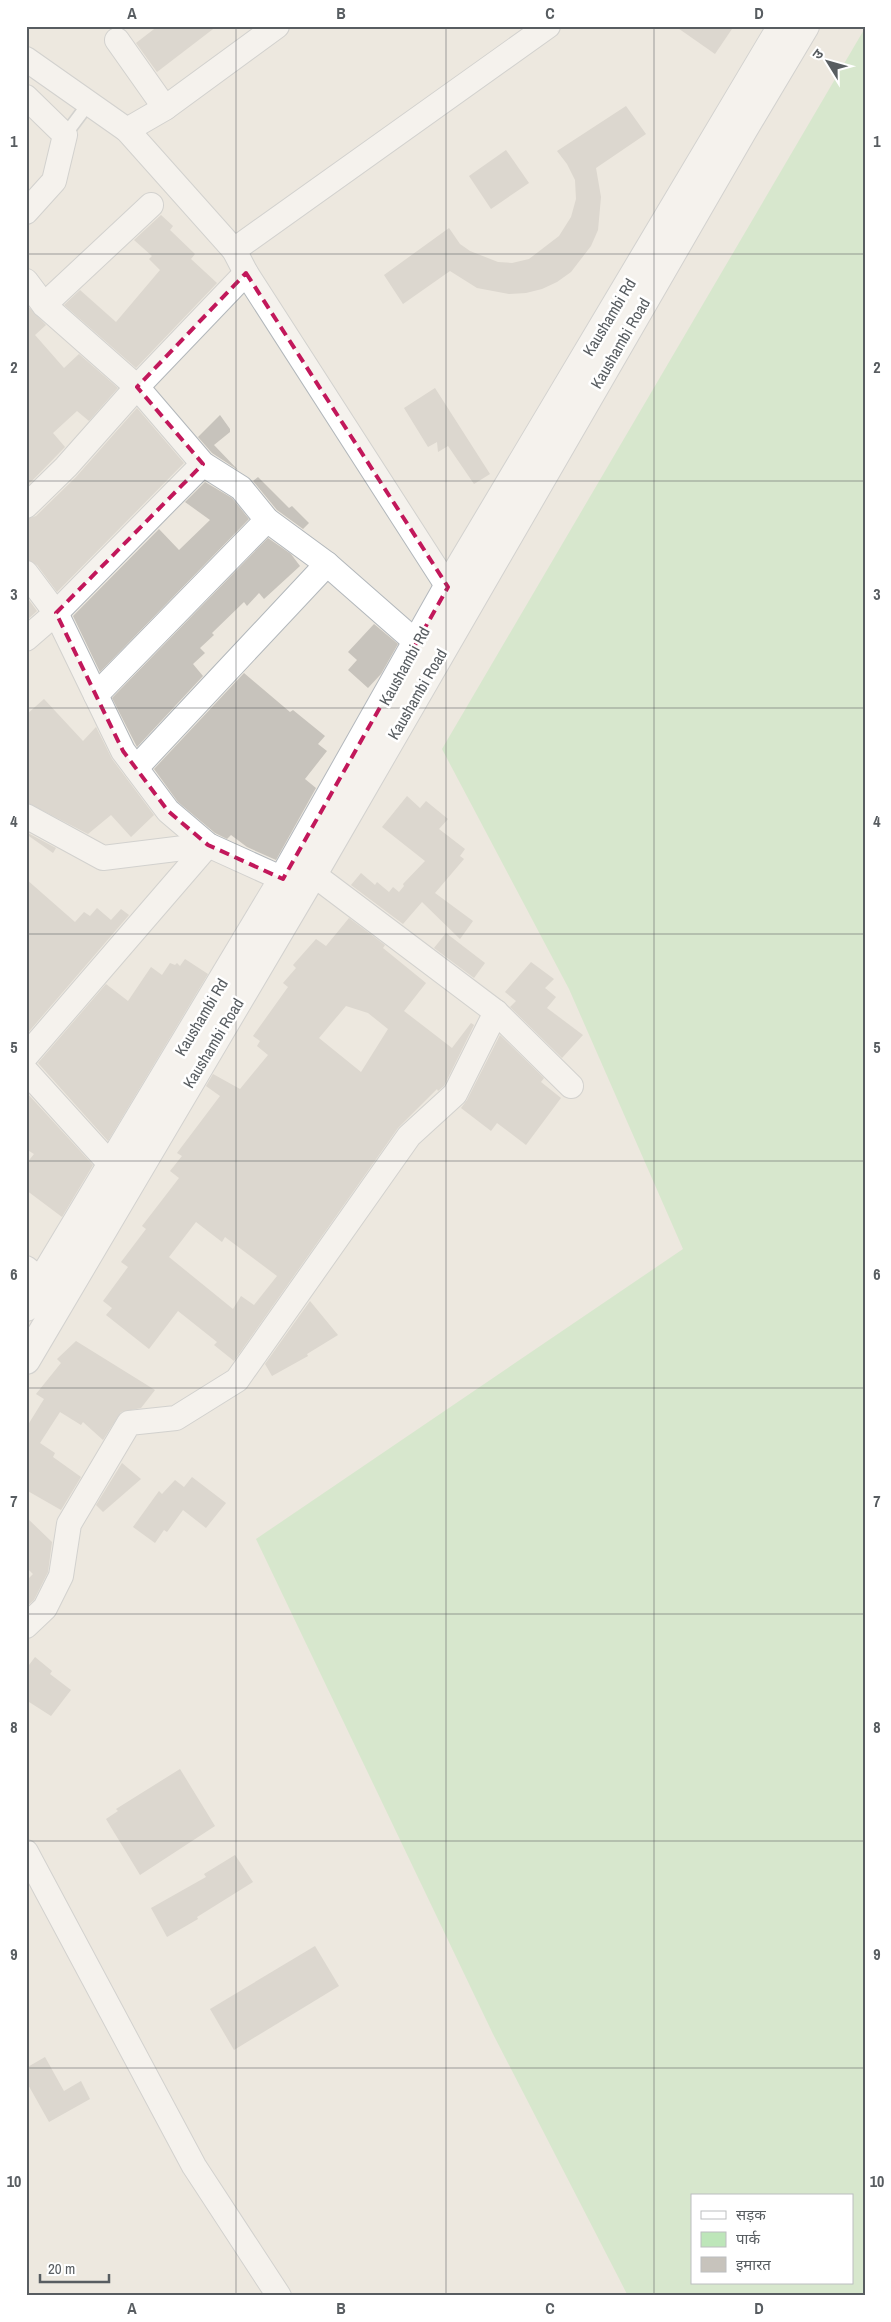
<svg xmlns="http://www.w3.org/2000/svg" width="891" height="2322" viewBox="0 0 891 2322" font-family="'Archivo Narrow','Noto Sans Devanagari',sans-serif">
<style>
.green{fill:#bde6b9;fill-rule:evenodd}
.building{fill:#c7c3bc;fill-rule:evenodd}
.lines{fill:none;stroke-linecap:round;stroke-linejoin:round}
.lane-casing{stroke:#b2b7bb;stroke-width:15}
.street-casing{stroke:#b2b7bb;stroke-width:26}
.secondary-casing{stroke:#b3b8bd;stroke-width:30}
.lane{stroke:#fff;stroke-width:12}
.street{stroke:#fff;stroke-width:24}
.secondary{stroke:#fff;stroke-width:28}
.marked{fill:none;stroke:#c2185b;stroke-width:4;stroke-dasharray:10 6;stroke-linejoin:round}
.grid{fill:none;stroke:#585d61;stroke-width:1;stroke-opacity:0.55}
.labels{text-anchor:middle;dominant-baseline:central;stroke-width:5;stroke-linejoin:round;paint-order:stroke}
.street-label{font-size:16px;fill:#585d61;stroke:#fff}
.neatline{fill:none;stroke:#585d61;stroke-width:2}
.grid-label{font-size:16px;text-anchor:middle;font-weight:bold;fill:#585d61}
</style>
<rect width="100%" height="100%" fill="#ede8df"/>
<!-- green -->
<path class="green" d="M865,28V2296H628L493,2034L256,1539L683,1249L569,989L442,749ZM692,2196H852V2283H692Z"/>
<!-- building -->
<g class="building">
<polygon points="158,26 217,26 157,72 136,43"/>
<polygon points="675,26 734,26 715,54"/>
<polygon points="626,106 646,134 596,168 601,197 598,230 591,246 571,272 557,282 542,289 526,293 509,294 477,288 450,271 403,304 384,275 449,228 460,244 470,251 498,262 512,263 529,259 559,236 571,217 576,199 575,180 567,164 557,151"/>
<polygon points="506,150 529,183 491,209 469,176"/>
<polygon points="161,215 173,226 170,230 195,254 191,259 217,283 136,368 64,305 80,290 116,322 160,270 149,259 152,256 134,240"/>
<polygon points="26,304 46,325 35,335 64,368 79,354 118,388 89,421 77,411 53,433 65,447 26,487"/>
<polygon points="435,388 490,474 474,484 448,446 438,452 437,442 428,447 404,408"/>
<polygon points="137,408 184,463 57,592 37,565 26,560 26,519 36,516 76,477"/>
<polygon points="220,415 230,429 230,432 214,445 238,470 212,453 198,437"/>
<polygon points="258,477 289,508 292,506 309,523 303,529 277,510 253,481"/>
<polygon points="205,482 232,498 249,519 100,672 73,616 159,529 179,550 210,520 185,502"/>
<polygon points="268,538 291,554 300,566 264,599 259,593 247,606 244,602 212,633 214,635 200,648 205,653 193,664 203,676 137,747 112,698"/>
<polygon points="26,596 37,611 26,621"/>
<polygon points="374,624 398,644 381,674 368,688 348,670 357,660 348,652"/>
<polygon points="244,673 290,712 293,710 325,736 318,744 327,751 305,779 316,788 276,860 247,847 231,835 227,839 215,833 178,802 154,769"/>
<polygon points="44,699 83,741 96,727 112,759 154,815 131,837 111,815 88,834 26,802 26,715"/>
<polygon points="407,796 420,808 426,801 448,819 439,829 465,849 460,856 464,859 435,893 473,921 460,939 422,902 403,924 351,885 361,873 375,885 377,882 389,892 393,887 399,892 404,886 403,884 425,861 382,827"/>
<polygon points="26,832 56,848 53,853 26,834"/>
<polygon points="26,879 75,922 84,912 90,916 97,908 111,920 121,909 129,915 26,1035"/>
<path d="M349,918L385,945L383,948L426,983L404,1011L452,1048L471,1023L474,1025L444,1086L438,1091L437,1089L398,1128L234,1361L214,1345L217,1342L178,1311L149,1349L106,1315L112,1308L103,1301L128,1267L121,1262L146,1229L142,1226L179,1178L170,1171L182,1156L177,1153L220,1096L206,1086L213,1074L240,1089L268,1055L257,1046L260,1041L253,1036L288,987L283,983L296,968L293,965L316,939L326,946ZM346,1006L368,1013L388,1029L361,1072L319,1038ZM196,1222L222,1242L225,1237L277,1276L254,1305L241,1296L233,1309L169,1257Z"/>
<polygon points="446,933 485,963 474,978 434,948"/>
<polygon points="185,959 208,974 108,1141 38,1063 106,984 128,1001 151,967 162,975 170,963 175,965 177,963 180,966"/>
<polygon points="531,962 554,979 545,988 556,997 547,1008 583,1035 562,1058 510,1007 516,1001 505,992"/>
<polygon points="500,1035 544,1078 541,1082 561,1098 526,1145 497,1123 491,1131 461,1108 467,1100"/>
<polygon points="26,1092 93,1165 62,1217 26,1190 26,1164 34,1154 26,1149"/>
<polygon points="310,1301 338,1335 307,1354 308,1356 272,1376 265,1364"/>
<polygon points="76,1341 155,1390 141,1408 121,1412 103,1440 83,1422 81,1425 60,1412 40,1443 55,1453 53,1457 81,1477 61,1510 26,1490 26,1428 44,1399 36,1394 61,1363 57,1359"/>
<polygon points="122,1463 141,1479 103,1512 96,1505"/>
<polygon points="192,1477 226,1503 206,1528 183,1510 167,1532 164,1530 155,1543 133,1527 159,1491 162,1494 175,1480 184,1487"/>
<polygon points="26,1517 52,1542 48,1572 34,1600 26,1607 26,1581 33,1574 26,1567"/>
<polygon points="35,1657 52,1671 50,1674 71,1690 51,1716 26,1700 26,1669"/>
<polygon points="180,1769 215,1826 140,1875 106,1819 118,1811 116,1809"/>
<polygon points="235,1855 253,1882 197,1917 198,1919 167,1937 151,1908 206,1877 204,1874"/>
<polygon points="315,1946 339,1986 234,2050 210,2009"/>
<polygon points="45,2057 64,2091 81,2081 90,2099 49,2122 26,2081 26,2068"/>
</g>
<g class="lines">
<defs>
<polyline id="lane" points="65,135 89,103"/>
<g id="street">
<polyline points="117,40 165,108"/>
<polyline points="26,59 127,130 234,250 246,273 448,587"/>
<polyline points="26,97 65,135 54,181 26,212"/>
<polyline points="127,130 165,108 277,26"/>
<polyline points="234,250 548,26"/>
<polyline points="26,281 44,305 137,387 203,464 241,488 267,520 327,564 417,643"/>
<polyline points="44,305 151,205"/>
<polyline points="26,506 66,467 137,387 246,273"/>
<polyline points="26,573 56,613 123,751 168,811 208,845 283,879"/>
<polyline points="26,639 56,613 203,464"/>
<polyline points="96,695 267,520"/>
<polyline points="136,768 327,564"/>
<polyline points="26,816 103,858 208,845"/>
<polyline points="313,874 496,1012 571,1086"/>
<polyline points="26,1056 208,845"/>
<polyline points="26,1071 112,1166"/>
<polyline points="26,1268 41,1280"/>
<polyline points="26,1626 45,1608 61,1576 69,1524 129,1423 176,1418 237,1380 409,1136 455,1094 496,1012"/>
<polyline points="26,1852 194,2166 279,2296"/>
</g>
<g id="secondary">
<polyline points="26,1307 283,879 448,587 782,26"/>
<polyline points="26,1360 313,874 743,130 805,26"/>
</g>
</defs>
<!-- lane casing -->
<use href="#lane" class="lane-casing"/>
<!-- street casing -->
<use href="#street" class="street-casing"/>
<!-- secondary casing -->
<use href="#secondary" class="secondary-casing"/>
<!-- lane -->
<use href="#lane" class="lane"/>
<!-- street -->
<use href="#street" class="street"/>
<!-- secondary -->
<use href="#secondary" class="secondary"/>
</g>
<!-- marked area -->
<path d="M0 0H891V2322H0ZM246,273L448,587L283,879L208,845L168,811L123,751L56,613L203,464L137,387Z" fill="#ede8df" fill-opacity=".55" fill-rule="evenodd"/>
<path class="marked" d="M246,273L448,587L283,879L208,845L168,811L123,751L56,613L203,464L137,387Z"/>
<!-- grid -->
<path class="grid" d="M236,26V2296M446,26V2296M654,26V2296M26,254H865M26,481H865M26,708H865M26,934H865M26,1161H865M26,1388H865M26,1614H865M26,1841H865M26,2068H865"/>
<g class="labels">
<!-- street labels -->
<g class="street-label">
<text transform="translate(609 317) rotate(-59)">Kaushambi Rd</text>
<text transform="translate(620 343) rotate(-60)">Kaushambi Road</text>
<text transform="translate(404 666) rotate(-61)">Kaushambi Rd</text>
<text transform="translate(417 694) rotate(-60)">Kaushambi Road</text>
<text transform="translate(201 1017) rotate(-59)">Kaushambi Rd</text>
<text transform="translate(213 1043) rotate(-59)">Kaushambi Road</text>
</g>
</g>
<!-- border -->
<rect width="891" height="2322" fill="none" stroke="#ffffff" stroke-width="55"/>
<!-- legend -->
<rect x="691" y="2194" width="162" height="90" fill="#ffffff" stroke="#bcbec0"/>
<rect x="701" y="2211" width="25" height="8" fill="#ffffff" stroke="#bcbec0"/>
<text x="736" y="2220" font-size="15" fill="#585d61">सड़क</text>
<rect x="701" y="2232" width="25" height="15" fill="#bde6b9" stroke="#bcbec0"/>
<text x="736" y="2244" font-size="15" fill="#585d61">पार्क</text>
<rect x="701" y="2257" width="25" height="15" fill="#c7c3bc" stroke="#bcbec0"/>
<text x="736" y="2270" font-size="15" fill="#585d61">इमारत</text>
<!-- north arrow -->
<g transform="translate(828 62) rotate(307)" stroke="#ffffff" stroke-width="4" paint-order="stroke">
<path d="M0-4L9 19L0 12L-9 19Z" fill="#585d61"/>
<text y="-8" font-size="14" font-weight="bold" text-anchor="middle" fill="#585d61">उ</text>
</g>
<!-- scale -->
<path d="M40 2274v8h69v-8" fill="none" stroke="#585d61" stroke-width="2.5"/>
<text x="48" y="2274" font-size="15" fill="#585d61" stroke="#ffffff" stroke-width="4" paint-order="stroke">20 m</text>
<rect x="28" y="28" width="836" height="2266" class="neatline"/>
<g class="grid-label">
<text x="132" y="19">A</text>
<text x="341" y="19">B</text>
<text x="550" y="19">C</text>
<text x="759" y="19">D</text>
<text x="14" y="147">1</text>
<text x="877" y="147">1</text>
<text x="14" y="373">2</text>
<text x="877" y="373">2</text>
<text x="14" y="600">3</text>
<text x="877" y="600">3</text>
<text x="14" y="827">4</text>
<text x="877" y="827">4</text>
<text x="14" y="1053">5</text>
<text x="877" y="1053">5</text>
<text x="14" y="1280">6</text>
<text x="877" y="1280">6</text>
<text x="14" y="1507">7</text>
<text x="877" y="1507">7</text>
<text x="14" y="1733">8</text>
<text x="877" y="1733">8</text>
<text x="14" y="1960">9</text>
<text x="877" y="1960">9</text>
<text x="14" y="2187">10</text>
<text x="877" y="2187">10</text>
<text x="132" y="2314">A</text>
<text x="341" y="2314">B</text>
<text x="550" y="2314">C</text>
<text x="759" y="2314">D</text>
</g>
</svg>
